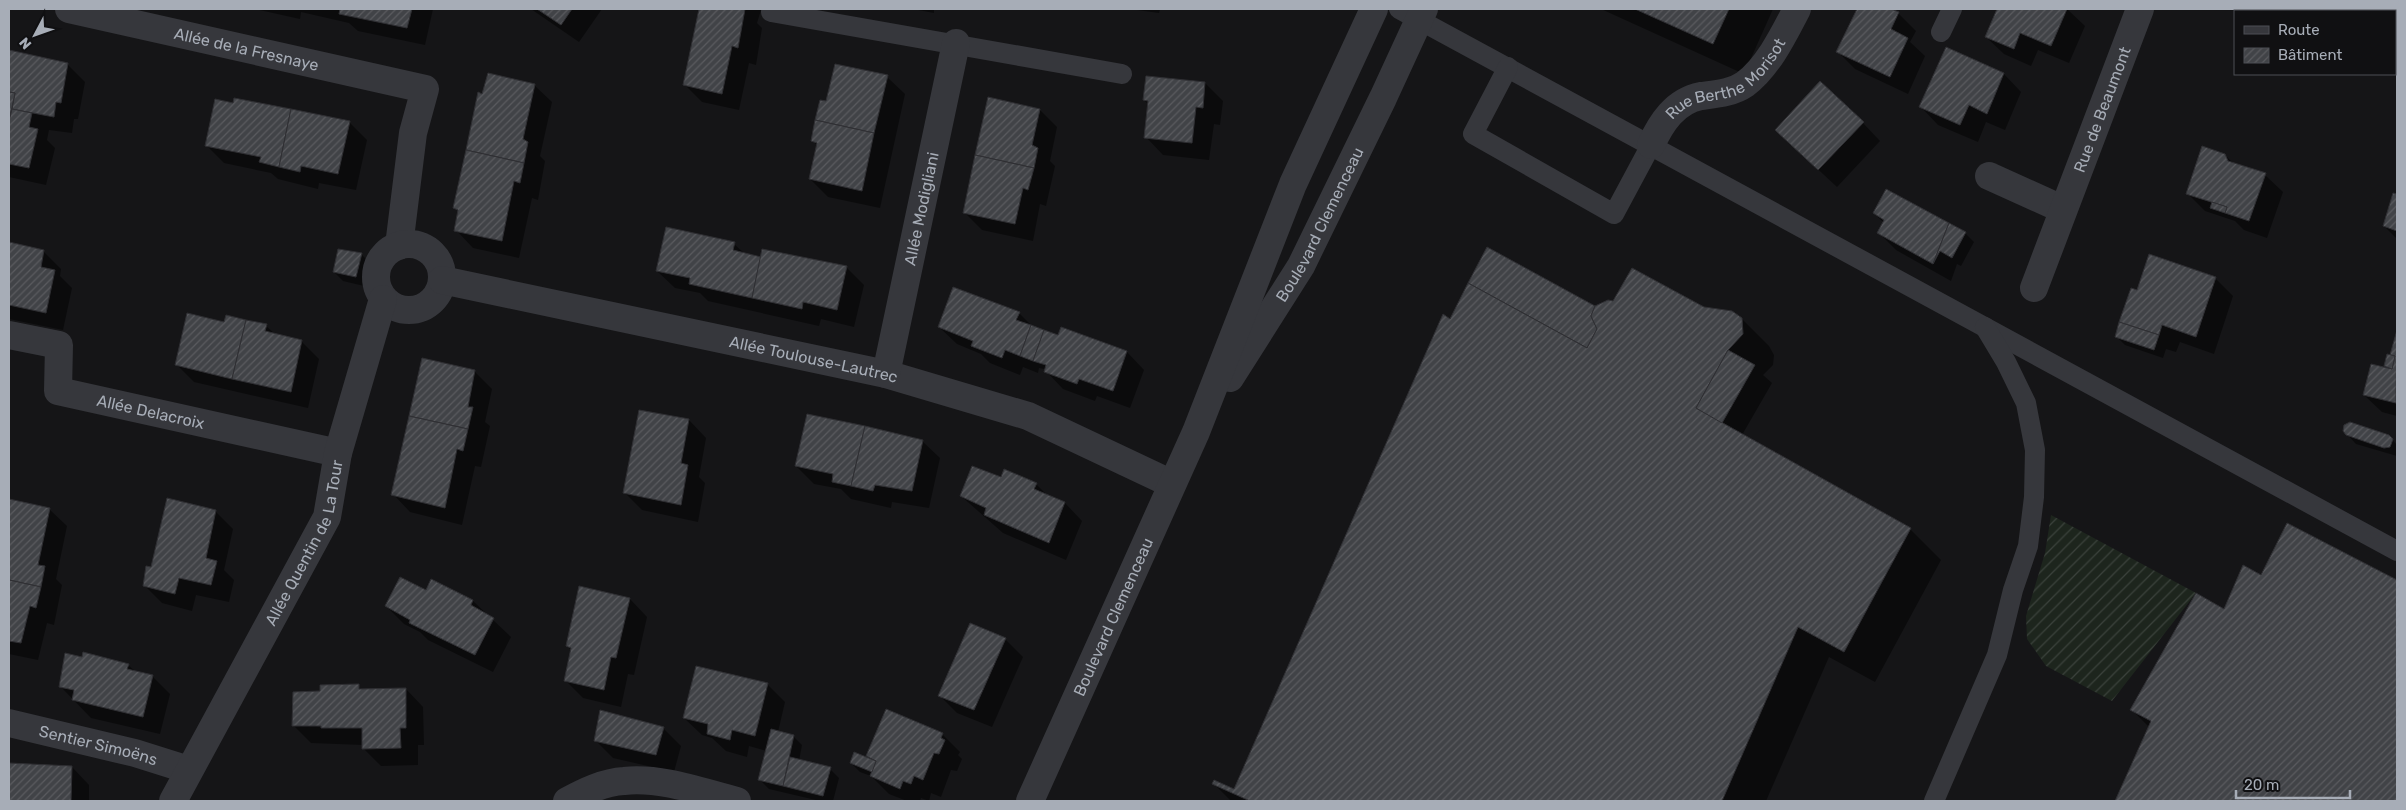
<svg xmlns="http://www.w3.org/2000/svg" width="2406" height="810" viewBox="0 0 2406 810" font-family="Rubik,sans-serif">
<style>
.garden{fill:url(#garden-furrows)}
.shadow{fill:#0007}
.building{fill:url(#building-hatch);stroke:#2f2f33}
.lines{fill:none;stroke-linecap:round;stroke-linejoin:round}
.service{stroke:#36373c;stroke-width:20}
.minor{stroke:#36373c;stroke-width:28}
.tertiary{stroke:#36373c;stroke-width:28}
.labels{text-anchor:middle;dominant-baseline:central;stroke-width:4.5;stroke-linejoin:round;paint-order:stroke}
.street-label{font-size:16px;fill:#a7adb7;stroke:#101012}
</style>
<defs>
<pattern id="garden-furrows" width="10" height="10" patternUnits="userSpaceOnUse" patternTransform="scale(1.25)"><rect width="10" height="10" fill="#1d251d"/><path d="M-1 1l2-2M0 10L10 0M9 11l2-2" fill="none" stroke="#3b423c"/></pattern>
<pattern id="building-hatch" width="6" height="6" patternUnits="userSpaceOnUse" patternTransform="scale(1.25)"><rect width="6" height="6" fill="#414347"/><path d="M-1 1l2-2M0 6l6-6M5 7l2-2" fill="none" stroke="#5a5b5f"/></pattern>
</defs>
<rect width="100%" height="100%" fill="#151517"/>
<!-- garden -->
<polygon class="garden" points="2051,515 2196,593 2112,701 2046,666 2027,639 2026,616 2045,553"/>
<!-- shadow -->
<g class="shadow">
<polygon points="255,9 433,9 425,45 358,31 349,23 301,12 300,19"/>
<polygon points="531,9 602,9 579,42"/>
<polygon points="700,9 761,10 757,23 762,28 756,65 749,63 739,110 702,102 684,84"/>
<polygon points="913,9 934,9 934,13"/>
<polygon points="1130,9 1160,9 1159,13"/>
<polygon points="1601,9 1773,9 1744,74"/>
<polygon points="1858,9 1888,9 1898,13 1916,31 1910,42 1925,56 1908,94 1855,69 1838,52"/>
<polygon points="1998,9 2067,9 2085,26 2069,63 2038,50 2031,66 2004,54 1986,37"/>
<polygon points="1946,49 2004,74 2021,92 2005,130 1986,122 1978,142 1938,125 1921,107"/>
<polygon points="9,52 67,64 85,82 78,119 74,119 72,133 49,130 47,140 55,148 46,185 9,177"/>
<polygon points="887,77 905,94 880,208 828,197 810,179 818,146 812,140 827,103"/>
<polygon points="1205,83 1223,101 1220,125 1214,124 1209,160 1163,155 1146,137 1149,105 1144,100"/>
<polygon points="534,85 552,102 540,156 545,161 538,200 532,198 519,258 473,248 456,230 459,212 455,207 483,95"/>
<polygon points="1040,110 1057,127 1050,161 1055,166 1046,206 1040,204 1033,241 982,230 964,212"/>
<polygon points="349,122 367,140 356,190 319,183 318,189 278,179 271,173 224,163 206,145"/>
<polygon points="1863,123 1880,141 1837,187 1794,147"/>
<polygon points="2225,155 2234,164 2265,175 2283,192 2267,238 2244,230 2235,221 2205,211 2188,194"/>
<polygon points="2394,195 2397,196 2397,239 2384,226"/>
<polygon points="1874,213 1965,233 1974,242 1961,266 1957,264 1951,281 1896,250 1879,233 1884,223"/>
<polygon points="9,244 43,251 61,269 60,276 72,288 63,330 9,319"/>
<polygon points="734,244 745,254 762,258 846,267 864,285 854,327 821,319 819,326 708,301 700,293 675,288 657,271"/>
<polygon points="361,254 370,263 364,286 343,281 334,272"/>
<polygon points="2215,278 2233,296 2214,354 2180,342 2176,352 2166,349 2163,358 2125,345 2116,336 2138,292"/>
<polygon points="1596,308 1703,308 1738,315 1769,346 1774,355 1773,365 1763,375 1772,383 1742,435 1910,529 1941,560 1875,682 1829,657 1766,801 1231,801 1214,784 1235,790 1451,321"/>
<polygon points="1019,313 1033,327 1059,337 1062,329 1127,352 1144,370 1130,408 1097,396 1095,401 1063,389 1044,369 1039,368 1038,373 1023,367 1020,375 990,363 981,354 957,344 939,327"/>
<polygon points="225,324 266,326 275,334 301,341 319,359 308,408 194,382 176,364"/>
<polygon points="2397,334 2397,416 2382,412 2364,395 2389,369 2385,366 2395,357 2392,354"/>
<polygon points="474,371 492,389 485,422 490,426 481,467 475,466 462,525 410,512 393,494"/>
<polygon points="689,420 706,438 699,477 705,483 698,522 642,510 625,493"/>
<polygon points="2344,431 2389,436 2397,445 2397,456 2356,444"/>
<polygon points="922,441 940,458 929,508 892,502 891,508 851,499 841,489 814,484 796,466"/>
<polygon points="1002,478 1036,484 1049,497 1065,503 1082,521 1066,560 1003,533 961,496"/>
<polygon points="9,500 49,509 67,526 56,579 62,585 54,625 47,623 38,660 9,654"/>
<polygon points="215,511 233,529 224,570 234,580 229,602 196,595 192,611 162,603 144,585 152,569"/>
<polygon points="2288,525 2397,582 2397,801 2117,801 2149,727 2132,710 2224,610 2261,577"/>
<polygon points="580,588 630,599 647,617 634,675 628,674 621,707 583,698 565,680 572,651 567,646"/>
<polygon points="426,592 473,601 511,637 493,672 428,640 420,632 404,624 386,606"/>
<polygon points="1005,639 1023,657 992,727 957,713 940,696"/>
<polygon points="128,665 136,672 153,677 170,694 160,734 91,718 60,686"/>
<polygon points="767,684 785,702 778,732 793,736 802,745 799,761 830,769 839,778 833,801 820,801 769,789 760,780 767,751 749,746 747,757 726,751 712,738 702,735 684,718"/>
<polygon points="358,686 362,690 406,689 423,707 424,745 418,745 418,765 381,766 364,749 363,745 311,743 293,725"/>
<polygon points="663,728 681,746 674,772 613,758 595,740"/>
<polygon points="942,734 960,752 958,755 962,759 957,771 951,770 941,797 931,793 929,801 921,798 920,801 907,801 889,794 871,776 860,772 851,763 872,761 867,756"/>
<polygon points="9,764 72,767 89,785 89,801 9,801"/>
</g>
<!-- building -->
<g class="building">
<polygon points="340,9 412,9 407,28 339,14"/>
<polygon points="537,9 572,9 561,25"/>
<polygon points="699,9 745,9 738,48 732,46 722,94 683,85"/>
<polygon points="1635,9 1729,9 1713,44"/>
<polygon points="1857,9 1891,9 1899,12 1891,29 1908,38 1890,77 1836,52"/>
<polygon points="1997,9 2067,9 2051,46 2020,33 2014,49 1985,37"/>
<polygon points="1946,47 2004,73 1987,114 1969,105 1960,125 1919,107"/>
<polygon points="9,50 68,63 61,103 56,102 54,117 12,109 15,93 9,92"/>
<polygon points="835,64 888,75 874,133 815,120 820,100 826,101"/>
<polygon points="488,73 535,84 523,139 528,142 524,163 466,150 478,92 482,94"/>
<polygon points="1146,76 1205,82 1203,108 1196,107 1192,143 1144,138 1148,101 1143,100"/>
<polygon points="1820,81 1864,122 1818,170 1775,130"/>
<polygon points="9,92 15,93 9,121"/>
<polygon points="988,97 1040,109 1032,145 1038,148 1034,168 975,155"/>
<polygon points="234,98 291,109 279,167 259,162 261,157 205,146 215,99 233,103"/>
<polygon points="12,109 32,113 29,127 38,129 29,168 9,164 9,121"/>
<polygon points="291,109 350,121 338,174 301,166 300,172 279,167"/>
<polygon points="815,120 874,133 862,191 809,179 817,143 811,141"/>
<polygon points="2202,146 2225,154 2228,161 2266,173 2249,221 2225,213 2227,207 2186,194"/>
<polygon points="466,150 524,163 520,183 514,181 502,241 454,231 458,210 453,208"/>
<polygon points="975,155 1034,168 1028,190 1023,188 1015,224 963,213"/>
<polygon points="1886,189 1949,223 1933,264 1877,233 1884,220 1873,213"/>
<polygon points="2393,193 2397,194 2397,231 2383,226"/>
<polygon points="2212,202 2227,207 2225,213 2210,208"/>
<polygon points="1949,223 1966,232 1952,258 1940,251 1933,264"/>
<polygon points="666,227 735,242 733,250 761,257 752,298 689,284 690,278 656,271"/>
<polygon points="9,242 44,250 41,267 55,270 46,313 9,305"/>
<polygon points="1487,247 1595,306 1591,316 1597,329 1587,348 1468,283"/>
<polygon points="338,249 362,253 356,277 333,272"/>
<polygon points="762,249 847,266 837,310 803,302 802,309 752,298"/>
<polygon points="2149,254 2216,277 2196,337 2162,325 2159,335 2119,322 2131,288 2137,290"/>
<polygon points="1632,268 1704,307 1732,311 1742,318 1743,334 1728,350 1696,408 1911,528 1844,652 1798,627 1722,801 1250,801 1212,784 1214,780 1234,789 1443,314 1450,319 1468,283 1587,348 1597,329 1591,316 1595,306 1608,300 1613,301"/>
<polygon points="953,287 1020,312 1016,320 1031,325 1020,356 1005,350 1002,358 971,346 973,341 938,327"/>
<polygon points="187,313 224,322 226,315 246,320 232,379 175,365"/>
<polygon points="246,320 267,324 265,331 302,340 291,392 232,379"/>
<polygon points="2119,322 2159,335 2154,350 2115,337"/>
<polygon points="1031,325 1044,330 1033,361 1020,356"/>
<polygon points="1061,327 1127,351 1113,391 1079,379 1077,384 1044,372 1046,365 1033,361 1044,330 1058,335"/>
<polygon points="2397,330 2396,403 2363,395 2371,364 2392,369 2395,356 2390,355"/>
<polygon points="1728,350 1755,365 1722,423 1696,408"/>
<polygon points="2387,354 2395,356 2392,369 2384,366"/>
<polygon points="422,358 475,370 468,407 473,407 468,429 409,416"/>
<polygon points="639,410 689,419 681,463 688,465 681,505 623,493"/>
<polygon points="807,414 865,426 851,486 832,482 833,474 795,466"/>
<polygon points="409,416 468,429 463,451 457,449 445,508 391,495"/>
<polygon points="2350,422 2389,435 2393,439 2390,447 2384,448 2346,435 2343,431 2344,425"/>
<polygon points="865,426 923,440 912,491 875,485 873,491 851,486"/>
<polygon points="972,466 1001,477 1004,469 1037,483 1034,489 1065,502 1049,543 984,515 986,508 960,496"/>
<polygon points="167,498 216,510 206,558 217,561 211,585 179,578 175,594 143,586 146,566 151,567"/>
<polygon points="9,499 50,508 38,565 45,566 41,587 9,580"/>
<polygon points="2287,523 2397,580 2397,801 2115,801 2151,721 2130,710 2196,593 2224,609 2243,565 2261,575"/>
<polygon points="400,577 426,590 431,579 473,600 471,605 494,618 475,655 409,623 410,620 385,606"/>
<polygon points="9,580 41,587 36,608 30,606 21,643 9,641"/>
<polygon points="579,586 630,598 616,658 611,657 604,690 564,681 571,648 566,646"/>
<polygon points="970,623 1006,638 974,710 938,696"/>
<polygon points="83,652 129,664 127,669 153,675 143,717 72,700 74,690 59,687 65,653 82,657"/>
<polygon points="696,666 768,683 755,736 732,730 730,740 707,734 708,724 683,718"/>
<polygon points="359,684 359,689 406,688 406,728 400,728 401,748 362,749 362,728 321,728 321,726 292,726 293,692 320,691 320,685"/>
<polygon points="886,709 943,733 941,738 945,740 939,754 934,753 923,780 914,776 911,784 903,781 900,789 870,776 876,761 866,756"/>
<polygon points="600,710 664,727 656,755 594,741"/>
<polygon points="771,729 794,735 783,786 758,780"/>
<polygon points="854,752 876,761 872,772 850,763"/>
<polygon points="790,757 831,767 823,796 783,786"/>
<polygon points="9,763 72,766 71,801 9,801"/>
</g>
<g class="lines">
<!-- service -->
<g class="service">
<polyline points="1399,9 2397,551"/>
<polyline points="771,12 1122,74"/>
<polyline points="1941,32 1952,9"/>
<polyline points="1508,67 1473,134 1614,214 1651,145"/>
<polyline points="1934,801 1997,655 2013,590 2028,546 2034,497 2035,450 2026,403 2006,362 1985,327"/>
</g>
<!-- minor -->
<g class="minor">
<path id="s1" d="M69,9L425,89L413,133L399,246"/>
<path id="s2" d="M1651,145C1661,123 1675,101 1701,96C1716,94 1732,93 1745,84C1768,67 1784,34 1797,9"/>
<polyline points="1989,176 2062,209"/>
<circle cx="409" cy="277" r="33"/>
<path id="s3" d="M442,280L886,374L1028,416L1172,484"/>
<path id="s4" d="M2034,288L2140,9"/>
<path id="s5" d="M9,335L59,345L58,391L338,453"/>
<path id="s6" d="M886,374L956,43"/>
<path id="s7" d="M9,723L135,753L189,770"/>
<path id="s8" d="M173,801L327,517L338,453L383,299"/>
<path d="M567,801C584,792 604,782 624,781C662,777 701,792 737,801"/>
</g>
<!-- tertiary -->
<g class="tertiary">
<path id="s9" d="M1230,378L1301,266L1383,98L1424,9"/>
<path id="s10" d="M1030,801L1196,432L1293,184L1374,9"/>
</g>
</g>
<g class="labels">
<!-- street labels -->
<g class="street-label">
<text stroke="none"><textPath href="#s1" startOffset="182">Allée de la Fresnaye</textPath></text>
<text stroke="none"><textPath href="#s2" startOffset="105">Rue Berthe Morisot</textPath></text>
<text stroke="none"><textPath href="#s4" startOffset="191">Rue de Beaumont</textPath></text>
<text stroke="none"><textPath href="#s6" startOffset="169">Allée Modigliani</textPath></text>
<text stroke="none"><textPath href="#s9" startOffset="178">Boulevard Clemenceau</textPath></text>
<text stroke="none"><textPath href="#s3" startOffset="380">Allée Toulouse-Lautrec</textPath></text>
<text stroke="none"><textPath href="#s5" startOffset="192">Allée Delacroix</textPath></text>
<text stroke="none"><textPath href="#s8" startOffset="291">Allée Quentin de La Tour</textPath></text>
<text stroke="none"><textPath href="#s10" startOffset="202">Boulevard Clemenceau</textPath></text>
<text stroke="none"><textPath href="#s7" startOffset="92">Sentier Simoëns</textPath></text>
</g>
</g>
<!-- border -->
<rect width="2406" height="810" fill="none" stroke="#a7adb7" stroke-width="20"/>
<!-- legend -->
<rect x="2234" y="10" width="162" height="65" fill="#101012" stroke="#4c4f54"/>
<rect x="2244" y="26" width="25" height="8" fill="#36373c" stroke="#4c4f54"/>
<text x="2278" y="35" font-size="15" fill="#a7adb7">Route</text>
<rect x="2244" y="48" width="25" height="15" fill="url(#building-hatch)" stroke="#4c4f54"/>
<text x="2278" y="60" font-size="15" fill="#a7adb7">Bâtiment</text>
<!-- north arrow -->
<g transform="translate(35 35) rotate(229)" stroke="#101012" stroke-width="4" paint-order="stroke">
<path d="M0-4L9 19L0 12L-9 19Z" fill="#a7adb7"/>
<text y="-8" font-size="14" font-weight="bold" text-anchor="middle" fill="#a7adb7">N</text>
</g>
<!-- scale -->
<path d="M2236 790v8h114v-8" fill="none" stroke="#a7adb7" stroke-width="2.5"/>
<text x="2244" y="790" font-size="15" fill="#a7adb7" stroke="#101012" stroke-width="4" paint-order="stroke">20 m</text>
</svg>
